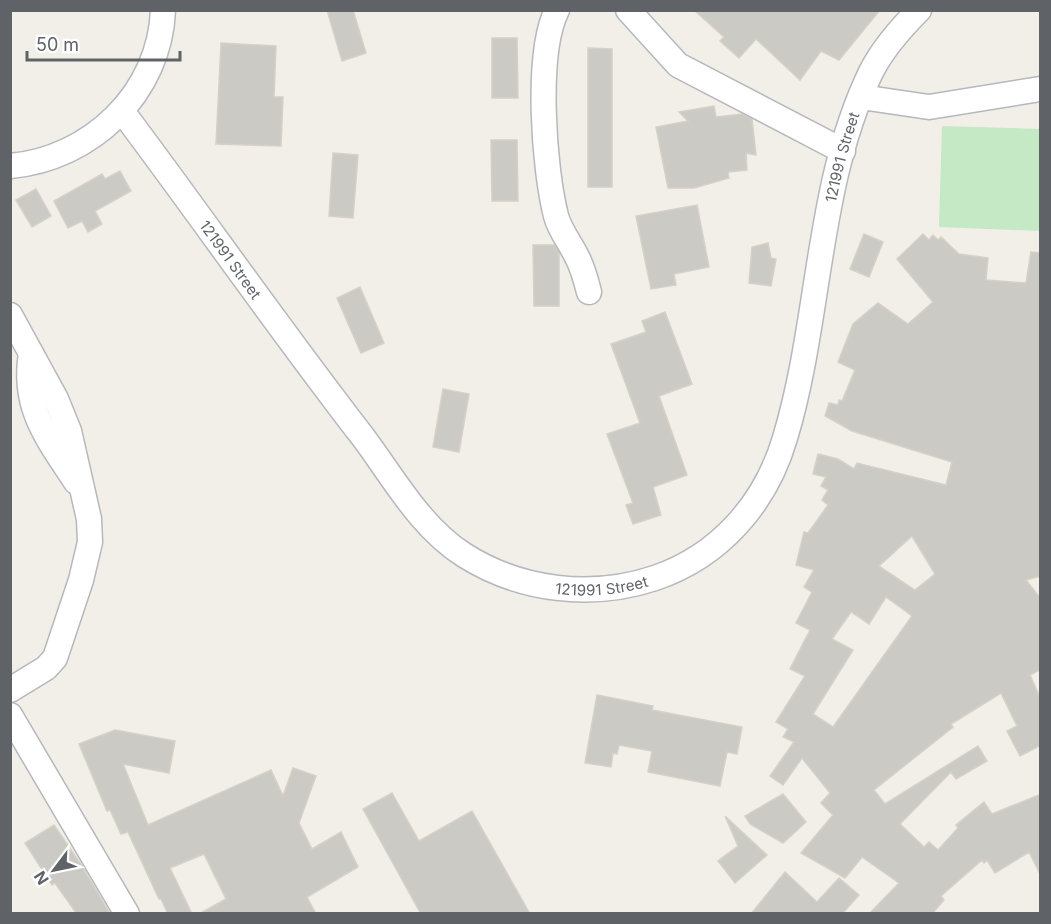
<svg xmlns="http://www.w3.org/2000/svg" width="1051" height="924" viewBox="0 0 1051 924" font-family="Inter,sans-serif">
<style>
.park{fill:#c5e8c5}
.building{fill:#cccac5;stroke:#d6d1c6;stroke-width:1.5;fill-rule:evenodd}
.lines{fill:none;stroke-linecap:round;stroke-linejoin:round}
.minor-casing{stroke:#b5b8bc;stroke-width:27}
.minor{stroke:#fff;stroke-width:24}
.labels{text-anchor:middle;dominant-baseline:central;stroke-width:5;stroke-linejoin:round;paint-order:stroke}
.street-label{font-size:15px;fill:#5f6368;stroke:#fff}
</style>
<rect width="100%" height="100%" fill="#f1efe8"/>
<!-- park -->
<polygon class="park" points="942,126 1040,129 1040,231 939,227"/>
<!-- building -->
<g class="building">
<polygon points="327,10 353,10 366,53 342,61"/>
<polygon points="694,10 880,10 839,60 821,51 800,80 756,39 739,58 720,41 724,37"/>
<polygon points="492,38 517,38 518,98 492,98"/>
<polygon points="221,43 276,46 274,97 283,97 281,146 216,144"/>
<polygon points="588,48 612,49 612,187 588,187"/>
<polygon points="714,106 716,117 742,114 752,119 756,155 746,153 747,170 728,172 729,178 694,188 668,188 656,127 688,121 679,112"/>
<polygon points="491,140 517,140 518,201 492,201"/>
<polygon points="333,153 358,155 353,218 329,216"/>
<polygon points="120,171 131,191 95,211 102,224 88,232 82,221 68,228 54,201 102,174 105,179"/>
<polygon points="36,189 51,216 32,227 16,200"/>
<polygon points="697,205 709,267 674,274 676,285 651,289 636,216"/>
<polygon points="864,234 883,242 869,277 850,269"/>
<path d="M923,234L929,240L933,235L938,240L941,237L959,254L988,258L986,280L1026,283L1031,252L1041,253V576L1026,580L1041,599V669L1030,675L1041,700V745L1020,756L1007,731L1017,726L1001,693L951,724L953,727L874,790L885,804L978,746L987,761L956,779L951,772L900,824L924,847L929,842L938,850L958,828L956,825L984,802L992,814L1041,794V876L1029,852L995,873L987,860L984,863L982,860L941,896L944,900L932,914H869L899,883L862,857L845,878L801,853L833,815L821,803L830,793L802,758L783,785L770,776L794,742L783,737L788,729L776,722L805,676L790,669L810,630L796,623L812,592L804,587L814,570L796,565L804,532L808,533L828,505L822,500L828,490L821,486L826,477L813,474L818,454L838,459L854,469L857,463L946,485L952,462L852,431L825,416L829,403L838,405L839,400L842,401L855,370L838,362L853,324L878,303L908,324L933,302L897,259ZM912,536L935,574L915,590L879,566ZM886,597L912,616L833,727L813,714L853,650L832,639L851,612L869,624Z"/>
<polygon points="768,243 771,258 776,259 771,286 749,283 752,247"/>
<polygon points="533,245 554,245 559,253 559,306 534,306"/>
<polygon points="360,287 384,343 361,353 337,298"/>
<polygon points="665,312 692,384 659,396 687,475 653,487 661,515 633,524 626,505 633,503 607,434 640,423 611,344 646,332 642,321"/>
<polygon points="443,389 469,394 459,452 433,447"/>
<polygon points="597,695 653,706 652,710 742,727 737,754 727,752 720,786 648,772 652,751 619,745 617,754 613,753 611,767 585,763"/>
<polygon points="115,730 175,741 169,773 123,764 148,825 271,770 283,796 293,768 316,776 299,823 312,849 341,832 358,867 307,897 316,914 199,914 226,899 204,854 170,868 192,914 168,914 161,899 159,899 128,832 121,834 110,810 107,811 79,744"/>
<polygon points="392,793 419,841 472,811 530,914 421,914 363,809"/>
<polygon points="783,794 806,822 783,843 750,824 745,816"/>
<polygon points="725,816 767,855 735,883 718,861 738,846"/>
<polygon points="54,825 82,866 110,914 77,914 55,883 52,885 25,843"/>
<polygon points="785,872 817,902 839,878 859,895 842,914 751,914"/>
</g>
<g class="lines">
<defs>
<g id="minor">
<path d="M557,10C535,54 544,169 556,216C560,231 571,244 577,257C583,268 586,280 589,292"/>
<polyline points="628,10 678,65 843,151"/>
<polyline points="861,97 929,107 1040,89"/>
<path id="s1" d="M122,111C203,219 280,330 363,437C393,477 420,527 464,555C521,591 592,599 655,578C720,556 766,503 785,438C821,319 816,185 871,72C882,50 901,28 919,10"/>
<path d="M10,166C91,159 160,93 163,10"/>
<polyline points="10,315 56,399 69,431 89,519 90,542 81,580 55,658 46,668 10,690"/>
<path d="M31,354C22,408 48,439 76,482"/>
<polyline points="10,715 127,914"/>
</g>
</defs>
<!-- minor casing -->
<use href="#minor" class="minor-casing"/>
<!-- minor -->
<use href="#minor" class="minor"/>
</g>
<g class="labels">
<!-- street labels -->
<g class="street-label">
<text stroke="none"><textPath href="#s1" startOffset="1246">121991 Street</textPath></text>
<text stroke="none"><textPath href="#s1" startOffset="184">121991 Street</textPath></text>
<text stroke="none"><textPath href="#s1" startOffset="706">121991 Street</textPath></text>
</g>
</g>
<!-- border -->
<rect width="1051" height="924" fill="none" stroke="#5f6368" stroke-width="24"/>
<!-- north arrow -->
<g transform="translate(54 870) rotate(238)" stroke="#ffffff" stroke-width="4.5" paint-order="stroke">
<path d="M0-4.5L10 22L0 15L-10 22Z" fill="#5f6368"/>
<text y="-9" font-size="16" font-weight="bold" text-anchor="middle" fill="#5f6368">N</text>
</g>
<!-- scale -->
<path d="M27 51v9h153v-9" fill="none" stroke="#5f6368" stroke-width="3"/>
<text x="36" y="51" font-size="18" fill="#5f6368" stroke="#ffffff" stroke-width="4.5" paint-order="stroke">50 m</text>
</svg>
